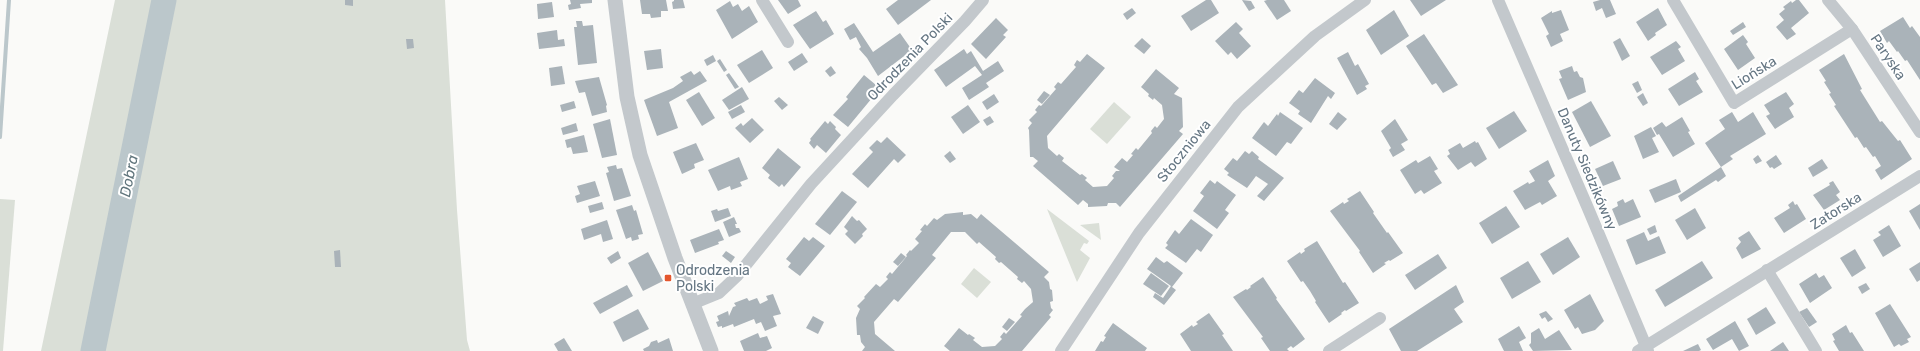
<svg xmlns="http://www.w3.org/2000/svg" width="1920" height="351" viewBox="0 0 1920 351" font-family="Rubik,sans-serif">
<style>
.green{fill:#dadfd7}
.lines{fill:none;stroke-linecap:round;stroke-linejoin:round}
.stream{stroke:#bbc7cb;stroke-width:4}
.river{stroke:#bbc7cb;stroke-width:25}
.building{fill:#aab3b9}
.minor{stroke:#c3c8cc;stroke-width:12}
.tertiary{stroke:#c3c8cc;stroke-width:15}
.poi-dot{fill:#e4572e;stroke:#fff;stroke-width:1.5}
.labels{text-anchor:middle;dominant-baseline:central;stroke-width:4;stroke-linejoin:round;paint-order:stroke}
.street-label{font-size:14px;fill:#657683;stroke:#fff}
.poi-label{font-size:14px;fill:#657683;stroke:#fff;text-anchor:start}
.water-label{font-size:15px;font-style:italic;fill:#60757c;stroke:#fff}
</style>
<rect width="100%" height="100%" fill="#fafaf8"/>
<!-- green -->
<g class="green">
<polygon points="115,0 445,0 457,210 467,340 470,351 41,351"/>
<polygon points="1114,102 1131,117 1107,144 1090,129"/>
<polygon points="0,199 15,200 3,351 0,351"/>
<polygon points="1047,209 1089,241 1087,244 1084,243 1080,250 1090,258 1077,282"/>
<polygon points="1099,223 1101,240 1080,225"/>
<polygon points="974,268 991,282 977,298 961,284"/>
</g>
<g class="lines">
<!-- stream -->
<polyline class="stream" points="0,137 9,0"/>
<!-- river -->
<polyline class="river" points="93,351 164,0"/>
</g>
<!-- building -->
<g class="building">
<polygon points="345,0 353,0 353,6 345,5"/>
<polygon points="570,0 592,0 592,3 580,4 581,8 569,10 568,5 571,4"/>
<polygon points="640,0 666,0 668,11 661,11 661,17 651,18 650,14 642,14"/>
<polygon points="674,0 683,0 685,8 673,9 672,2 674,1"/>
<polygon points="778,0 798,0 801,6 788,14"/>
<polygon points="898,0 931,0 898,25 886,9"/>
<polygon points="1206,0 1211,0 1219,13 1191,31 1181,16"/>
<polygon points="1242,0 1251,1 1255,8 1249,11"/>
<polygon points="1267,0 1284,0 1291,11 1277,20 1264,1"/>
<polygon points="1410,0 1446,0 1421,16"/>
<polygon points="1600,0 1610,0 1616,14 1606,18 1602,8 1596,11 1593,2"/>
<polygon points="1796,0 1799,0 1809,13 1791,28 1796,34 1787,40 1776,27 1784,20 1779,14 1785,9 1783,7 1791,1 1792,3"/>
<polygon points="730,1 733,7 738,4 742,11 749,6 758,22 732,39 716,10"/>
<polygon points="552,2 554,17 538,19 537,4"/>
<polygon points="1132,8 1136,13 1127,20 1123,14"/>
<polygon points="1658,8 1667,25 1655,33 1656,35 1648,41 1636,22"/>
<polygon points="1394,10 1409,36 1381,55 1366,30"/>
<polygon points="1561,10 1569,30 1560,34 1563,41 1551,47 1546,36 1549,34 1541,18 1552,11 1552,13"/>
<polygon points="816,11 823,22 826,20 834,34 810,49 793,25"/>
<polygon points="1903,17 1910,28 1912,26 1920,37 1920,80 1907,60 1905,61 1898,51 1897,52 1889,41 1887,43 1880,31"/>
<polygon points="996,18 1008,30 1003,35 1006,37 986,59 971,44"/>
<polygon points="576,21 582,21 583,26 593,25 597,63 578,65 574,27 577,27"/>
<polygon points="1236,22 1243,29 1239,33 1251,46 1237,59 1231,52 1228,55 1215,41"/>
<polygon points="1743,22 1746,27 1733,35 1730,31"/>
<polygon points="854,23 873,52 900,33 912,50 878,76 867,58 859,49 861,47 856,37 850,40 844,29"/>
<polygon points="557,30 558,40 564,39 565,46 539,49 537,33"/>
<polygon points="1424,34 1458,85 1443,93 1436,83 1432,85 1406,46"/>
<polygon points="1743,35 1748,42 1746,44 1755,58 1738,70 1724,49"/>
<polygon points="1142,38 1151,46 1144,54 1134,46"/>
<polygon points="1620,38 1630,56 1622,61 1613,42"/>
<polygon points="406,39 413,39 414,48 407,49"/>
<polygon points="1676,41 1681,47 1678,49 1685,61 1662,75 1650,57"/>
<polygon points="661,49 663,68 647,70 644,51"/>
<polygon points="964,49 967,54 971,51 983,71 998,61 1004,71 986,83 989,87 969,100 962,88 982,75 975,66 946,87 934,70"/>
<polygon points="762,50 773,68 749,83 737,65"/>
<polygon points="1348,52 1355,66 1358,64 1369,84 1365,86 1367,89 1357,95 1337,58"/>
<polygon points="802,53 808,62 794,71 788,62"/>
<polygon points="1087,54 1105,68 1047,136 1048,148 1057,156 1059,154 1064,158 1062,161 1080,175 1082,174 1087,178 1085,180 1093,187 1107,186 1114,178 1112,176 1116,171 1120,171 1114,167 1122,158 1127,162 1133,155 1131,154 1136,148 1138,150 1152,133 1151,131 1155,126 1157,128 1164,119 1162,105 1154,98 1153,100 1148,96 1149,94 1141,87 1156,69 1179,88 1174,94 1182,98 1183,127 1179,131 1183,134 1120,207 1116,203 1108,203 1107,206 1088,207 1088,204 1083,200 1078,205 1033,166 1038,161 1033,157 1030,157 1029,130 1028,128 1032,123 1029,120 1037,112 1035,110 1039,105 1041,106 1042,105 1056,89 1054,87 1058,82 1061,84 1076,67 1074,65 1077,60 1080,62"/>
<polygon points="1844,54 1862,89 1860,90 1880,122 1882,121 1898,141 1900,140 1912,159 1881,180 1875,170 1881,166 1875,156 1873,157 1866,147 1864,148 1857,137 1855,138 1834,106 1836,105 1829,94 1831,93 1824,82 1826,81 1819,70"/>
<polygon points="713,55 716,61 707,66 704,60"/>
<polygon points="720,59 727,70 724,72 717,61"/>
<polygon points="562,66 565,84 551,86 549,68"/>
<polygon points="831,66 836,73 830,77 825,71"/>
<polygon points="1572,66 1574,72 1577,71 1580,77 1583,78 1586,92 1568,100 1559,79 1562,78 1559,71"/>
<polygon points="691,71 694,75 700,71 707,81 669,102 678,128 657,136 644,100 673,88 683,81 680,77"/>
<polygon points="1695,72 1699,79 1696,81 1703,92 1679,106 1668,89"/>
<polygon points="729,73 739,87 735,89 726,75"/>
<polygon points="864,75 876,85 873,88 877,92 848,127 833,115 848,99 846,97"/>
<polygon points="599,77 607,105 606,106 607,112 592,116 585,92 579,93 575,81"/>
<polygon points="1315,78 1335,93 1331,99 1328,96 1311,123 1298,114 1300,111 1289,103 1299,90 1303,93"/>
<polygon points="1638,81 1642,90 1637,93 1632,84"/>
<polygon points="742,87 749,99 729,110 722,100"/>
<polygon points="1044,91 1050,95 1042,104 1037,100"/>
<polygon points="699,92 715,118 702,126 686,100"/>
<polygon points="1786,92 1794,104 1789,108 1794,117 1775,129 1766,116 1770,114 1764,105"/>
<polygon points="1643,93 1648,103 1643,106 1637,97"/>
<polygon points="994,94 999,102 987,110 982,102"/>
<polygon points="779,97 788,105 782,110 774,101"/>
<polygon points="574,101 576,108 562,112 560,105"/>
<polygon points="1591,101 1611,136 1590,147 1572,112"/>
<polygon points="741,105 745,112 732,119 728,112"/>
<polygon points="968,105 980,122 963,134 951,117"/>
<polygon points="1514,111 1527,131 1499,149 1486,128"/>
<polygon points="1280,112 1303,128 1291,144 1287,142 1276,156 1252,138 1264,122 1268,126 1277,114 1278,116"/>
<polygon points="1338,112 1347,119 1337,130 1329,124"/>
<polygon points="1732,112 1738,122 1753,112 1766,134 1730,156 1733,159 1721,167 1705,143 1725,129 1719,120"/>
<polygon points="990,116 994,122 987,126 983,120"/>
<polygon points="1682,117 1690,131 1688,132 1695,144 1673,157 1659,134 1657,135 1653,128 1662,122 1666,127"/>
<polygon points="752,118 764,130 750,143 735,128 741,123 743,126"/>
<polygon points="610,119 617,155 602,158 593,124"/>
<polygon points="1395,119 1408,140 1401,144 1405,150 1393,157 1389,150 1391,148 1381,131"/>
<polygon points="825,121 828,124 830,121 836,127 835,129 841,135 826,153 817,145 814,149 809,143 811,140 810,139"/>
<polygon points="576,123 578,131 563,135 561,128"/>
<polygon points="1651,127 1656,136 1652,138 1659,152 1643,159 1634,136"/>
<polygon points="584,135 588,152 573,154 571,147 567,148 565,140"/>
<polygon points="887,137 906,155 898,163 894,159 868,188 852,174 873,152 869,148 877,140 881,143"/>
<polygon points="1475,141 1476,143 1478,142 1487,159 1475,167 1471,162 1458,170 1447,156 1450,154 1448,150 1460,143 1463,148"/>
<polygon points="696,143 704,160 694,164 695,168 682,174 673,152"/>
<polygon points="778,148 801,167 784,187 782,184 779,187 768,178 770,175 762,168"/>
<polygon points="950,151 956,159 950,163 944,156"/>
<polygon points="1245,151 1249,154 1252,151 1259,157 1258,159 1284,178 1264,201 1257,196 1268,184 1256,176 1247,188 1227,175 1229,173 1224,169 1233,158 1237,161"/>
<polygon points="1758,155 1762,161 1756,164 1753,159"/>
<polygon points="1776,155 1782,164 1774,169 1772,167 1770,168 1766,162"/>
<polygon points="1430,156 1438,169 1434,171 1442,183 1424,194 1421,190 1415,194 1400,170 1416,160 1418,163"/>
<polygon points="739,157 748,179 740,182 742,186 731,190 730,186 718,191 708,170"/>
<polygon points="1822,159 1828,168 1813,177 1808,168"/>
<polygon points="1548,160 1555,176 1548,181 1557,196 1542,205 1540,202 1525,210 1513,191 1528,182 1529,184 1535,181 1529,171"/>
<polygon points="1613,161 1621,179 1603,186 1595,169"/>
<polygon points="616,165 617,169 622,168 631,196 614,201 606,173 609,172 607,167"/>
<polygon points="1721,167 1726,176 1718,182 1716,180 1681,202 1678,196"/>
<polygon points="1676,179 1681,192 1655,203 1649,190"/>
<polygon points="1210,180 1215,184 1217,181 1236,195 1225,210 1229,213 1217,229 1193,211 1204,196 1200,193"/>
<polygon points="595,181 600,196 577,203 575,196 580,194 577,186"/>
<polygon points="1833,181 1840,192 1836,195 1840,200 1824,210 1813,195 1830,185 1829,183"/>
<polygon points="842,191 857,202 830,235 815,224"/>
<polygon points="1360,191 1374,212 1373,213 1387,233 1388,232 1403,253 1390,261 1389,260 1384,263 1386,264 1373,273 1359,252 1360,251 1330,211 1343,202 1344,204 1349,201 1347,199"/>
<polygon points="1623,199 1625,203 1633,199 1641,217 1619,226 1612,209 1618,206 1617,202"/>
<polygon points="1793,201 1795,205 1797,204 1806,219 1784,233 1774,218 1790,208 1788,205"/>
<polygon points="602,202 604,209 590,213 588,206"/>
<polygon points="1920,204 1920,230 1909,211"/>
<polygon points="632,205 634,211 636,210 643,234 638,235 639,239 632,241 631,237 626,239 616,210"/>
<polygon points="1506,206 1520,227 1492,244 1479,223"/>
<polygon points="728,208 731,216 715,222 711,211 717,209 718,211"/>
<polygon points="1695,208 1706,228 1687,240 1675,220"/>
<polygon points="963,212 963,215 971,214 977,219 981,214 1049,272 1044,277 1049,282 1050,289 1052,290 1053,301 1050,302 1051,308 1053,310 1049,315 1051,317 1022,351 950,351 944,346 959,328 968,335 969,334 975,338 973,340 982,347 995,346 1002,339 1000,337 1004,332 1006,334 1022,316 1020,315 1025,309 1033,302 1031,289 1024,281 1022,283 1017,279 1018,277 1001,262 999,263 995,259 996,257 979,242 977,244 965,232 951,232 932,255 936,258 898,302 894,299 874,322 875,334 895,351 862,351 865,347 861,342 860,335 857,335 856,318 860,309 857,306 865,298 864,297 876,284 880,287 888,279 886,277 890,272 892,274 907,256 906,255 910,250 911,251 919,243 915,239 922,231 920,230 925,224 927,226 934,218 937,220 945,214"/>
<polygon points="852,216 857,221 859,220 867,229 862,234 863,236 855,244 845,234 848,231 844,227"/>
<polygon points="734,217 737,224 735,224 736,228 739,228 741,232 729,237 723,222"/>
<polygon points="1191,219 1213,235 1201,252 1197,249 1186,263 1165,248 1168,245 1166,243 1175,230 1179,234"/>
<polygon points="607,220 613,239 603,242 601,234 584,240 581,229"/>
<polygon points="1655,225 1657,232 1650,235 1647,229"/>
<polygon points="1889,225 1901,246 1883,257 1873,240 1881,235 1878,232"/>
<polygon points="719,229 724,240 718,242 719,244 695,253 690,240"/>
<polygon points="1749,231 1761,249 1742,259 1736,248 1741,242 1738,238"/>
<polygon points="1644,232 1648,241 1659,236 1666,253 1636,265 1626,240"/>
<polygon points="804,237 809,241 813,237 825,246 800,276 788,267 791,263 786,259"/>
<polygon points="1568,237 1580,257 1553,275 1540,254"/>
<polygon points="1317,241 1343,283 1345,282 1359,303 1346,311 1345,310 1341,313 1342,314 1329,323 1315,302 1316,301 1310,291 1303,281 1301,282 1287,261 1300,252 1301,254 1305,251 1304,249"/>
<polygon points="1855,249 1866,268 1852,277 1840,258"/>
<polygon points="340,250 341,267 335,267 334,251"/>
<polygon points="618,251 621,258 611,264 607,258"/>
<polygon points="726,251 735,257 731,263 722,256"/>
<polygon points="648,252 663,281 643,291 628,263"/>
<polygon points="901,253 906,257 898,266 893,262"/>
<polygon points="1438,254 1447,268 1415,290 1405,275"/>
<polygon points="1156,257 1164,263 1167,261 1183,273 1172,287 1176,290 1164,305 1153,297 1155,293 1163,298 1171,286 1147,269"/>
<polygon points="1528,261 1541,282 1512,299 1500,278"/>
<polygon points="1702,261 1713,278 1665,307 1655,290"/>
<polygon points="1920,262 1920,280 1917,282 1909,269"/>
<polygon points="1151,273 1169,286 1161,296 1143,284"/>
<polygon points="1816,273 1819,278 1824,275 1832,288 1810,303 1799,284"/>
<polygon points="1263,277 1277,298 1276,299 1305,339 1293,348 1291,346 1287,349 1289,351 1270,351 1261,338 1263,337 1233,297 1246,289 1247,290 1251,287 1250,286"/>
<polygon points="1866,283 1870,289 1862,294 1858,287"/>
<polygon points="627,285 633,296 600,314 593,303"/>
<polygon points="1456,285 1464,302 1454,309 1463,322 1417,351 1401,351 1389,329"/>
<polygon points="773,294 781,314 773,316 777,326 765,331 761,322 756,324 754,319 734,327 733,324 722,328 722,326 718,327 716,322 719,321 717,316 728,311 729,316 733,307 736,306 734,303 747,298 749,301 757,298 760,304 768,300 766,296"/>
<polygon points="1590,294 1604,321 1595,330 1582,334 1578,327 1575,329 1564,310"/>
<polygon points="1890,304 1911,337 1907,339 1909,342 1901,346 1899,344 1894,347 1875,313"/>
<polygon points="1766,307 1776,323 1756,335 1747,319"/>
<polygon points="1807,308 1817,322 1809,327 1799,312"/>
<polygon points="638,309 649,329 623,342 613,322"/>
<polygon points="1546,311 1553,319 1548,322 1545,317 1542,319 1539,314"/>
<polygon points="1209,313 1224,334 1222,335 1233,351 1191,351 1180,334 1192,325 1193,327 1198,324 1196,322"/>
<polygon points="813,316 824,322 818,334 806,328"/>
<polygon points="1009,318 1015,322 1007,331 1002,327"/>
<polygon points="1735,321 1749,346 1739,351 1732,339 1713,350 1706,339"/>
<polygon points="1113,323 1147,348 1145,351 1095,351 1101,341 1103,342 1106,337 1104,336"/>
<polygon points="1846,325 1850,333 1852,332 1864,351 1839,351 1833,341 1835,340 1832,334"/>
<polygon points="1519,326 1526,338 1519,342 1523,351 1504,351 1498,339"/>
<polygon points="1539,328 1545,339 1559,330 1572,350 1533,351 1529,345 1531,343 1531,333"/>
<polygon points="758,333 760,338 767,336 772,348 766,351 744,351 740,341"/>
<polygon points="564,338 572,351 558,351 554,344"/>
<polygon points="669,338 673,351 644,351 643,349 649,346 651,342 657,340 658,343"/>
<polygon points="1783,342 1789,351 1770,351"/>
<polygon points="1698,344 1701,350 1699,351 1683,351"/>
</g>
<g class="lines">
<!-- minor -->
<g class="minor">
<polyline points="762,0 788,42"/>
<polyline points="1498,0 1587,206 1648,351"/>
<polyline points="1673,0 1734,103 1852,29"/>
<polyline points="1828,0 1852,29 1920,132"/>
<polyline points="1767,270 1816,351"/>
<polyline points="692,304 719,293 737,276 811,184 893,95 965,21 983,0"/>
<polyline points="1061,351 1139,233 1238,107 1315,36 1365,0"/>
<polyline points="1329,351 1380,318"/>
<polyline points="1638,351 1920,176"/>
</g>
<!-- tertiary -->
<polyline class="tertiary" points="615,0 627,97 640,155 675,258 711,351"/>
</g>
<!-- markers -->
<rect class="poi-dot" x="664" y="274" width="8" height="8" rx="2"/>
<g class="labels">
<!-- street labels -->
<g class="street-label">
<text transform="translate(910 57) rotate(-46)">Odrodzenia Polski</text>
<text transform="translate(1888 57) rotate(56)">Paryska</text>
<text transform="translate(1754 73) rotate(-32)">Liońska</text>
<text transform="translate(1184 151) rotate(-51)">Stoczniowa</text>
<text transform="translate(1587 169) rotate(67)">Danuty Siedzikówny</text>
<text transform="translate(1836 211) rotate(-32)">Zatorska</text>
</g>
<!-- poi labels -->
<g class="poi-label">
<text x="676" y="270">Odrodzenia<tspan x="676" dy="16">Polski</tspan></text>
</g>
<!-- water labels -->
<g class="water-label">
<text transform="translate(129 176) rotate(-79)">Dobra</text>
</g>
</g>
</svg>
